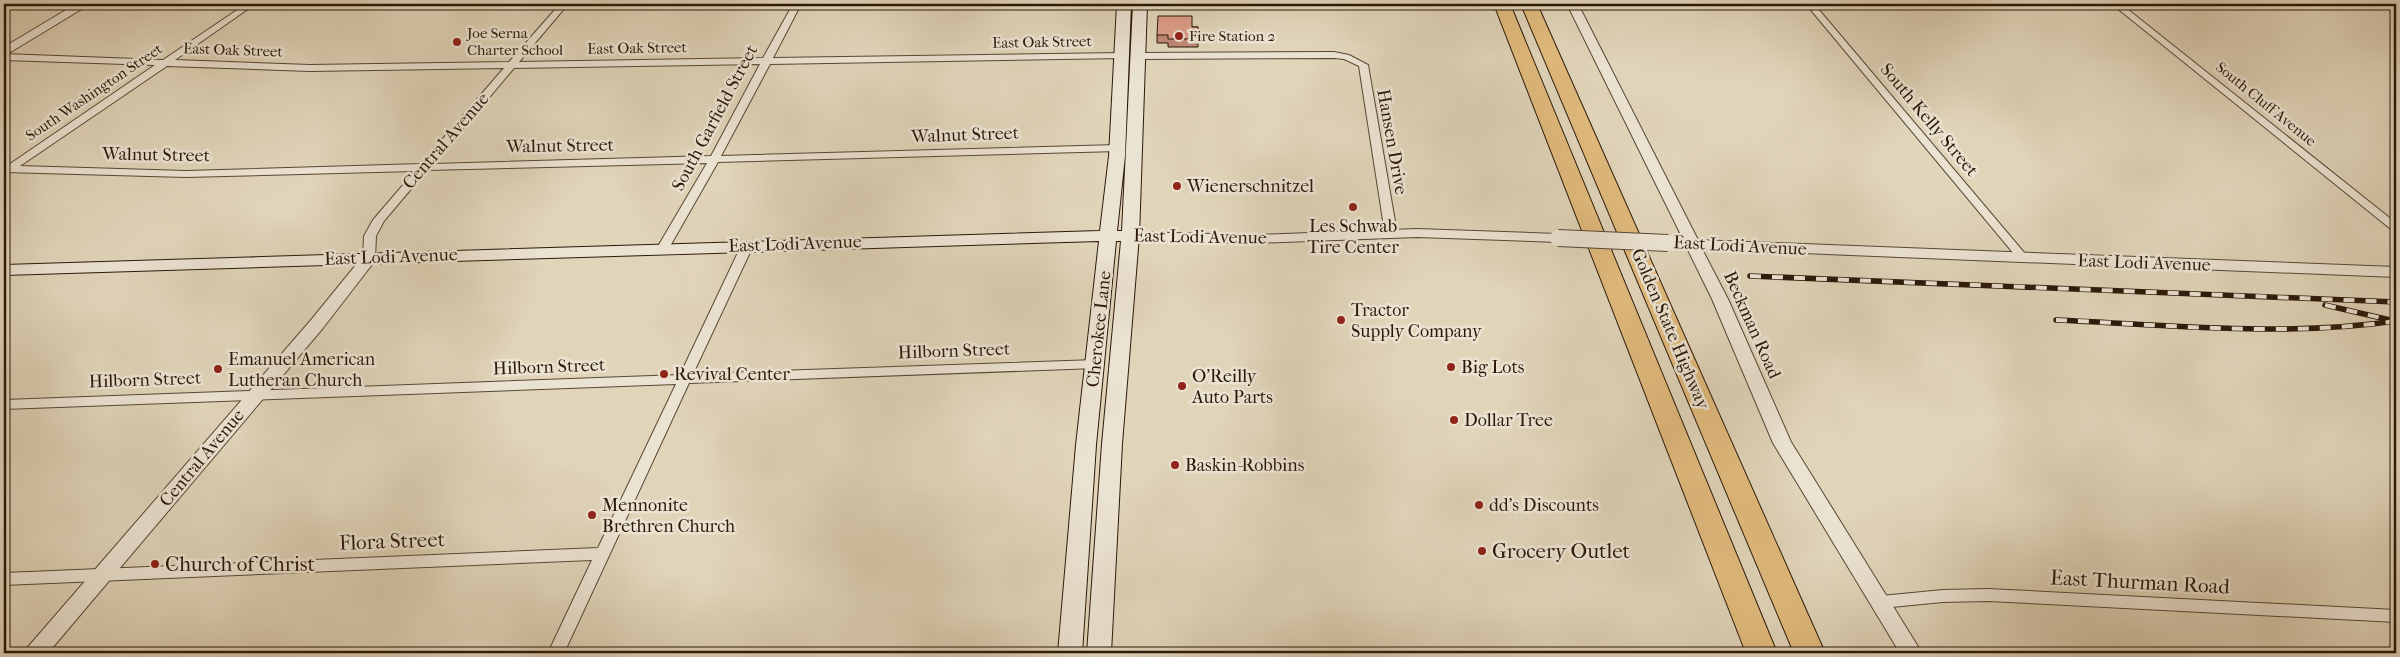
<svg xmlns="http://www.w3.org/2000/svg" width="2400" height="657" viewBox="0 0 2400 657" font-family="'IM FELL French Canon',serif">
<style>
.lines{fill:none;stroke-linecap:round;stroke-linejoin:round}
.stream{stroke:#6c7772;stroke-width:4.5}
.minor-casing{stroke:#584735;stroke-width:2}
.tertiary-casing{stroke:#584735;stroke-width:2}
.secondary-casing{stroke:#2b1809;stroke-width:2}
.motorway-casing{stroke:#2b1809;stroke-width:2}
.minor{fill:#ebe3d2;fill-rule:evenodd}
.tertiary{fill:#ebe3d2;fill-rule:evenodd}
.secondary{fill:#ebe3d2;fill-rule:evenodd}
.motorway{fill:#e0ba7c;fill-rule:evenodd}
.rail-casing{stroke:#2b1809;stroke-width:5.5}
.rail{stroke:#ebe3d2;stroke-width:4;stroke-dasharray:11;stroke-linecap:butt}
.tertiary-bridge-casing{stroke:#584735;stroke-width:18;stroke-linecap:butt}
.tertiary-bridge{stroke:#ebe3d2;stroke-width:16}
.wall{fill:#bd8674;stroke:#2b1809}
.building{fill:#dc9c87;stroke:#2b1809}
.poi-dot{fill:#8f2418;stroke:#ebe3d2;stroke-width:2}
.labels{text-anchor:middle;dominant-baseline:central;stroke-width:5;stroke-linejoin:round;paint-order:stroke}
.far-poi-label{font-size:15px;fill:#2b1809;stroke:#ebe3d2;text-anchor:start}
.far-street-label{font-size:15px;fill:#2b1809;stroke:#ebe3d2}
.street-label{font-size:18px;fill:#2b1809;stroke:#ebe3d2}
.poi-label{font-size:18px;fill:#2b1809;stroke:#ebe3d2;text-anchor:start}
.near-street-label{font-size:21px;fill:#2b1809;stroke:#ebe3d2}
.near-poi-label{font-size:21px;fill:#2b1809;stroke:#ebe3d2;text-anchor:start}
</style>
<rect width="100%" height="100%" fill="#e0d4b9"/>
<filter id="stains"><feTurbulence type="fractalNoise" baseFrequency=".004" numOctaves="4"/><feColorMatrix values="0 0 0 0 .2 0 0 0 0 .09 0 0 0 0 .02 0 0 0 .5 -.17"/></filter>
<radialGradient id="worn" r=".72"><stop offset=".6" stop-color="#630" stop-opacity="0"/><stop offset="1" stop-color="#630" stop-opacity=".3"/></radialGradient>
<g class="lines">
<!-- stream -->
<polyline class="stream" points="1867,649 1869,653"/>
<defs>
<g id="minor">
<path d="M246,4H255L175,60L310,65L509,62L560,4H568L519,62L763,58L793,4H801L773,58L1121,53L1126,56L1124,58L770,64L721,156L1118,145L1123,148L1118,151L718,162L669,248L663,251L657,248L707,163L427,170L384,221L376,236L375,258L369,262L363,258L364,236L373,220L415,171L186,177L4,172V166H7L155,65L4,60V54L163,60ZM760,64L711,156L433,164L514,68ZM167,66L310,71L504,68L421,164L186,171L20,166Z"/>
<polygon points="1806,4 1814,4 2027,256 2029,258 2027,260 2019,260"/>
<polygon points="2112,4 2121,4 2396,223 2396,231 2392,230"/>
<polygon points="1334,52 1349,55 1368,65 1397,233 1395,235 1387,235 1385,233 1359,66 1344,59 1334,58 1138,59 1133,56 1138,53"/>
<polygon points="747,243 753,246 693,374 1096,360 1102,364 1096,368 689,383 564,653 548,653 592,560 4,585 4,573 598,548 676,384 4,409 4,400 680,375 741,246"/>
<polygon points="1988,589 2396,610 2396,622 1988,601 1943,602 1881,608 1875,606 1873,602 1875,598 1881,596 1943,590"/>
</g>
<g id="tertiary">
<polygon points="76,4 90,4 4,56 4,47"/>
<polygon points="1567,4 1578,4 1698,240 2396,267 2396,277 1702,249 1728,299 1791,442 1922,653 1900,653 1773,443 1712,299 1687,248 1668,247 1661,243 1668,239 1683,239"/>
<polygon points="1417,229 1558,234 1565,238 1558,242 1417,237 1254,243 1130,240 1123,236 1130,232 1254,235"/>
<polygon points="369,253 377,258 323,328 48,653 26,653 28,647 311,320 364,255"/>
</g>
<polygon id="secondary" points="1117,4 1131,4 1125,156 1117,231 1122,231 1133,4 1147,4 1139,236 1122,444 1111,653 1087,653 1102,444 1121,241 1116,241 1096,445 1082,653 1058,653 1076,445 1099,241 4,275 4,265 1100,231 1109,156"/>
<g id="motorway">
<polygon points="1494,4 1510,4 1777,653 1746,653"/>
<polygon points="1521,4 1537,4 1825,653 1794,653"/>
</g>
</defs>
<!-- minor casing -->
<use href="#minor" class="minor-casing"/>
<!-- tertiary casing -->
<use href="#tertiary" class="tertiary-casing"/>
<!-- secondary casing -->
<use href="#secondary" class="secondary-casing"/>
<!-- motorway casing -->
<use href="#motorway" class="motorway-casing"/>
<!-- minor -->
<use href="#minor" class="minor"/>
<!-- tertiary -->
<use href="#tertiary" class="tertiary"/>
<!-- secondary -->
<use href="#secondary" class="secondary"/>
<!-- motorway -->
<use href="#motorway" class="motorway"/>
<defs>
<g id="rail">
<polyline points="1750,276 2396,302"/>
<polyline points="2325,305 2390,320"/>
<path d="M2056,320C2169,325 2284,337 2396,321"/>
</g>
</defs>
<!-- rail casing -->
<use href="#rail" class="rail-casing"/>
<!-- rail -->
<use href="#rail" class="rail"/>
<defs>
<polyline id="tertiary-bridge" points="1558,238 1668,243"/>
</defs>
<!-- tertiary-bridge casing -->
<use href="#tertiary-bridge" class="tertiary-bridge-casing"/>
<!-- tertiary-bridge -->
<use href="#tertiary-bridge" class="tertiary-bridge"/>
</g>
<!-- wall -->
<polygon class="wall" points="1192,27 1198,27 1198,47 1168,47 1168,43 1157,43 1157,35"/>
<!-- building -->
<polygon class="building" points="1158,16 1192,16 1192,27 1198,27 1198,39 1168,39 1168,35 1157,35"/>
<!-- markers -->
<g class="poi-dot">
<circle cx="1179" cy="36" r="5"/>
<circle cx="457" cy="42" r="5"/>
<circle cx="1177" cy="186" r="5"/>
<circle cx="1353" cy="207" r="5"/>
<circle cx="1341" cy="320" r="5"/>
<circle cx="1451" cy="367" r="5"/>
<circle cx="218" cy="369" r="5"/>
<circle cx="664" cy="374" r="5"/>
<circle cx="1182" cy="386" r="5"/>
<circle cx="1454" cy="420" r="5"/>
<circle cx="1175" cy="465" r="5"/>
<circle cx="1479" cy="505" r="5"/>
<circle cx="592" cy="515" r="5"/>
<circle cx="1482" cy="551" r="5"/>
<circle cx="155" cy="564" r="5"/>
</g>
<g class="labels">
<!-- far-poi labels -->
<g class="far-poi-label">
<text x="467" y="33">Joe Serna<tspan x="467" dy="17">Charter School</tspan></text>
<text x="1189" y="36">Fire Station 2</text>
</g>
<!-- far-street labels -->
<g class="far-street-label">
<text transform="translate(1042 42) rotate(-1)">East Oak Street</text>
<text transform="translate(637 48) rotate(-1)">East Oak Street</text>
<text transform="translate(233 50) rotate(2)">East Oak Street</text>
<text transform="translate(94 92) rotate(-34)">South Washington Street</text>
<text transform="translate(2266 104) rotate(39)">South Cluff Avenue</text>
</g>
<!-- street labels -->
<g class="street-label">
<text transform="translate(715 118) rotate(-62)">South Garfield Street</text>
<text transform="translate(1929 120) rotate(50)">South Kelly Street</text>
<text transform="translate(965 135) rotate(-2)">Walnut Street</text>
<text transform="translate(446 141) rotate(-49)">Central Avenue</text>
<text transform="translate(1392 142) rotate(80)">Hansen Drive</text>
<text transform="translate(560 146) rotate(-1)">Walnut Street</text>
<text transform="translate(156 155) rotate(1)">Walnut Street</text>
<text transform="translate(1200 237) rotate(1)">East Lodi Avenue</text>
<text transform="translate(795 244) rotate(-2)">East Lodi Avenue</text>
<text transform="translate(1740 246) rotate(3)">East Lodi Avenue</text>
<text transform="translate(391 257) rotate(-2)">East Lodi Avenue</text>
<text transform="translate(2144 263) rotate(2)">East Lodi Avenue</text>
<text transform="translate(1752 325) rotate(66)">Beckman Road</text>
<text transform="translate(1099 329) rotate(-84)">Cherokee Lane</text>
<text transform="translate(1670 329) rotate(67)">Golden State Highway</text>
<text transform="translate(954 351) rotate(-2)">Hilborn Street</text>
<text transform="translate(549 367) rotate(-2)">Hilborn Street</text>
<text transform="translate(145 380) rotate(-2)">Hilborn Street</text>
<text transform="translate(202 458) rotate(-50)">Central Avenue</text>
</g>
<!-- poi labels -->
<g class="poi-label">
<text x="1187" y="186">Wienerschnitzel</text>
<text x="1353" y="226" text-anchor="middle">Les Schwab<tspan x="1353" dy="21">Tire Center</tspan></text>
<text x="1351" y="310">Tractor<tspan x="1351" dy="21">Supply Company</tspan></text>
<text x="228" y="359">Emanuel American<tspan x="228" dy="21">Lutheran Church</tspan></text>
<text x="1461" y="367">Big Lots</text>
<text x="674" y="374">Revival Center</text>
<text x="1192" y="376">O'Reilly<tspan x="1192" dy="21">Auto Parts</tspan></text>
<text x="1464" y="420">Dollar Tree</text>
<text x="1185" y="465">Baskin-Robbins</text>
<text x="602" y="505">Mennonite<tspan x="602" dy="21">Brethren Church</tspan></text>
<text x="1489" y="505">dd's Discounts</text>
</g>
<!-- near-street labels -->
<g class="near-street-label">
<text transform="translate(392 541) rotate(-2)">Flora Street</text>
<text transform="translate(2140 582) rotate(3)">East Thurman Road</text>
</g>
<!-- near-poi labels -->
<g class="near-poi-label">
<text x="1492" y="551">Grocery Outlet</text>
<text x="165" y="564">Church of Christ</text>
</g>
</g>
<!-- margin -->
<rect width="2400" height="657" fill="none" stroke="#e0d4b9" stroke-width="20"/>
<rect x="5" y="5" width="2390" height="647" fill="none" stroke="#2b1809" stroke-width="2.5"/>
<rect x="10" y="10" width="2380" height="637" fill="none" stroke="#2b1809"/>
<rect width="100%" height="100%" filter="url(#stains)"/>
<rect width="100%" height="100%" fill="url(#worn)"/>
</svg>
